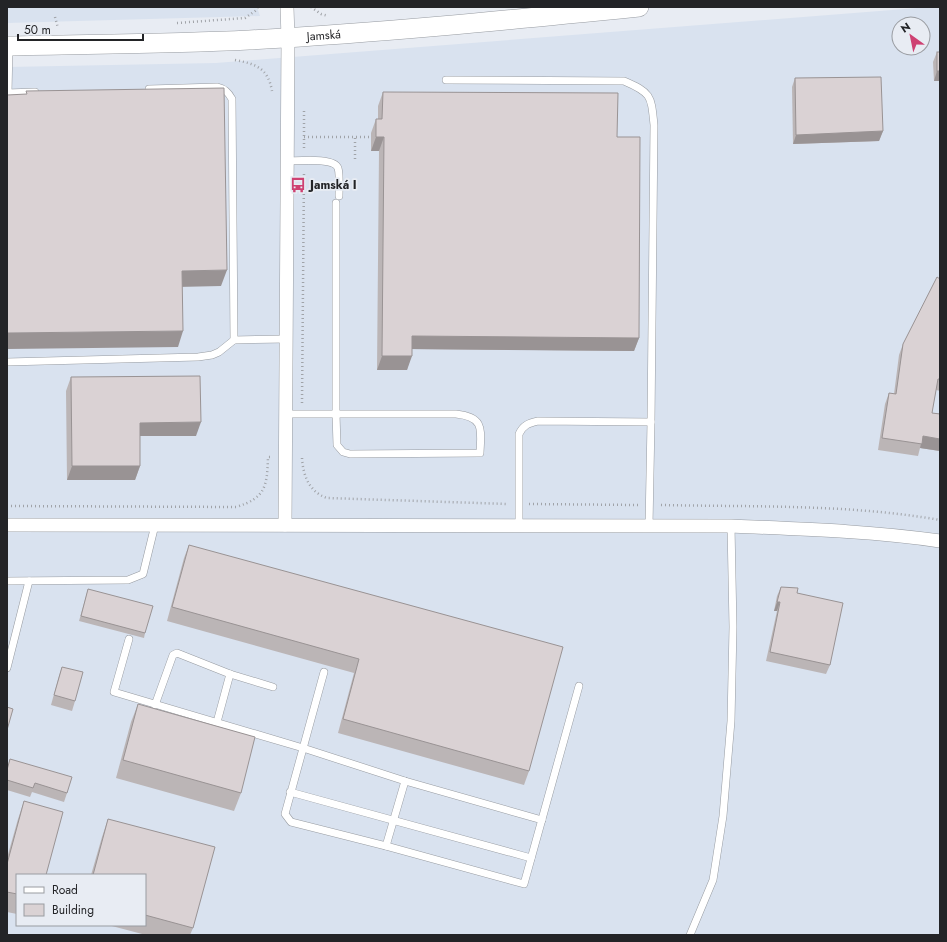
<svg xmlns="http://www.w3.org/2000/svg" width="947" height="942" viewBox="0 0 947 942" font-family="Jost,sans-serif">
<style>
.built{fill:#d9e2ef;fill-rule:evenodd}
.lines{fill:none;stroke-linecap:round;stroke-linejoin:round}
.lane-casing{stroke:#979ba1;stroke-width:8}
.street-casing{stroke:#979ba1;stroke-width:14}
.secondary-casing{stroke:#979ba1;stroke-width:20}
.path{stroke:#a0a3a8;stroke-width:2.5;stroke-dasharray:1 3;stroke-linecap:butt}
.lane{stroke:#fff;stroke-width:7}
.street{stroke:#fff;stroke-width:13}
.secondary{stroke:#fff;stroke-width:19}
.wall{fill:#bbb5b6}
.shaded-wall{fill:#999394}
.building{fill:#dad2d4;stroke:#999394}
.labels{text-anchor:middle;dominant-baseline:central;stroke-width:3.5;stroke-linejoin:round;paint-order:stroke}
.street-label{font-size:12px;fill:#232427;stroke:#e8ecf3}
.poi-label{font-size:12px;font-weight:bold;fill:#232427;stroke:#e8ecf3;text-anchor:start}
</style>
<rect width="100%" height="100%" fill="#e8ecf3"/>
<!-- built -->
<g class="built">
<polygon points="7,7 257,7 260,16 7,23"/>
<path d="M930,7H940V935H7V67L216,63ZM899,24H923V48H899ZM17,875H145V925H17Z"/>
</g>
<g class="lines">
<defs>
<g id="lane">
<path d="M446,80L624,81C652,93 651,96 654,125L651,422"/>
<path d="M149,89L217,87C225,89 228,92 232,99L234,340"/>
<polyline points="7,93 35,92"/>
<polyline points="8,93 9,47"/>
<path d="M287,161C298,161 334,157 338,168C340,174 339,189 339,196"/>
<polyline points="7,362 198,357 212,355 219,352 234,340 286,339"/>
<polyline points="285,414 336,414 336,203"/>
<path d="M336,414H456C485,417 481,430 480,453L350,454L343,452L337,445Z"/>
<path d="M519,526V434C523,425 529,423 538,421L651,422L649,526"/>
<polyline points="7,581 128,580 143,574 155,525"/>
<polyline points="129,639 114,692 303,748 405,781 542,820"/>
<polyline points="7,668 29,581"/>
<polyline points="324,672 285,814 291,822 386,846 524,884 579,686"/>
<polyline points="155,705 173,655 177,653 230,674 273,687"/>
<polyline points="217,722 230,674"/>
<polyline points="290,792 531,858"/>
<polyline points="386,846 405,781"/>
<polyline points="690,935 713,880 723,816 731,721 733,627 731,526"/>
</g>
<g id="street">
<path d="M7,525L731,526C801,529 871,531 940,541"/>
<polyline points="285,525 288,38 287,7"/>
</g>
<g id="secondary">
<path id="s1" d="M7,46C88,44 168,44 249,40C379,33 509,20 639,7"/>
</g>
</defs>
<!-- lane casing -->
<use href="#lane" class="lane-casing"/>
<!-- street casing -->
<use href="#street" class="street-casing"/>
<!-- secondary casing -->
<use href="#secondary" class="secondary-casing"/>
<!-- path -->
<g class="path">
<polyline points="311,7 321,14 328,16"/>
<polyline points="55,17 58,28"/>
<polyline points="177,23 245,18 255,11 258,7"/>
<path d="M235,60C256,64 268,68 272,91"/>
<polyline points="304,111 304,149"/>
<polyline points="304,137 371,137"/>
<polyline points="355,159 355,137"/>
<polyline points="302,403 304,172"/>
<path d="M302,458C303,475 309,492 327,498L508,504"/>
<polyline points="529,504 638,505"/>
<path d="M661,505C754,507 848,504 940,520"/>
<path d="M7,506L236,507C266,498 267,486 268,457H271"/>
</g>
<!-- lane -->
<use href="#lane" class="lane"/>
<!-- street -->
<use href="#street" class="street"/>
<!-- secondary -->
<use href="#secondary" class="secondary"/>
</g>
<!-- wall -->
<g class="wall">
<polygon points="937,52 940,81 934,81 933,62"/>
<polygon points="795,78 883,131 879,141 793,144 792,87"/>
<polygon points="383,92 617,137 639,338 634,351 412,349 407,370 377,370 379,151 371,151 371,133 376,119 378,119 378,106"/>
<polygon points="940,279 940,391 936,390 932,413 940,414 940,451 920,448 918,456 878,450 885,404 889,393 894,394 899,355 903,344"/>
<polygon points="71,377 196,436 140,436 140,466 135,480 67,480 66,391"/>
<polygon points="189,545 529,771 524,785 338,733 354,673 167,621 184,558"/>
<polygon points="781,587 797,593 830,665 826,674 766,661 777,611 774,611 777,596"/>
<polygon points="88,589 145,633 144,638 79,621"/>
<polygon points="62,667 75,701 72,711 51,705 59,676"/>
<polygon points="138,704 241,793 234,811 116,778 131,722"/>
<polygon points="10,759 67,793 64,802 32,792 30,797 7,790 7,768"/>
<polygon points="24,801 17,875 17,914 7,912 7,858 18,819"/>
<polygon points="108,819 193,928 190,935 146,935 108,925 145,925 145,875 91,875 102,837"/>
</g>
<!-- shaded-wall -->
<g class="shaded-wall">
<polygon points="937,71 940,71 940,81 934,81"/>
<polygon points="883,131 879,141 793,144 796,135"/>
<polygon points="376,137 384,137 379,151 371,151"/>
<polygon points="227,270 221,286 177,287 182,271"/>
<polygon points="183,331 178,347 7,349 7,333"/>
<polygon points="412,336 639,338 634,351 407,349"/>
<polygon points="382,356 412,356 407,370 377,370"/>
<polygon points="201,422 196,436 135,436 140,423"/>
<polygon points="923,436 940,439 940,451 920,448"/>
<polygon points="72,466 140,466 135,480 67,480"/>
<polygon points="777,602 780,602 777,611 774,611"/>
</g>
<!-- building -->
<g class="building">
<rect x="937" y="52" width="3" height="19"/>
<polygon points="881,77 883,131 796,135 795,78"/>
<polygon points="224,88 227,270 182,271 183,331 7,333 7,95 27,94 26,91"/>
<polygon points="383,92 618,93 617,137 640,137 639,338 412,336 412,356 382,356 384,137 376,137 376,119 382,119"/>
<polygon points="937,277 940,279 940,379 938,379 932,413 940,414 940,439 923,436 922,444 882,438 889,393 896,394 903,344"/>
<polygon points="200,376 201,422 140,423 140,466 72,466 71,377"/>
<polygon points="189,545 563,647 529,771 343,719 359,659 172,607"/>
<polygon points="781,587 798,588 797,593 843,603 830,665 770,652 780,602 777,602"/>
<polygon points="88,589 153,606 145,633 81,616"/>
<polygon points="62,667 83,672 75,701 54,695"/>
<polygon points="138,704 255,737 241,793 123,760"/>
<polygon points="7,707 13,709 7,730"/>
<polygon points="10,759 72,777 67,793 35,783 33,788 7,780 7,770"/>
<polygon points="24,801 63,812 46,875 17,875 17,894 7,892 7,864"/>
<polygon points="108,819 215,847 193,928 145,915 145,875 93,875"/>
</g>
<!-- icons -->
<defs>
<symbol id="bus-bare" viewBox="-9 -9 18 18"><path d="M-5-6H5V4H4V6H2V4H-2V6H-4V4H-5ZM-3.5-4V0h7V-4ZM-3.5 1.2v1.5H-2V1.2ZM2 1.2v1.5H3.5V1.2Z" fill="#ce4172" stroke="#e8ecf3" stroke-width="2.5" paint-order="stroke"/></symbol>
</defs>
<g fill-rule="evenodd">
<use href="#bus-bare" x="287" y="174" width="22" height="22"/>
</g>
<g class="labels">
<!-- street labels -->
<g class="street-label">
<text stroke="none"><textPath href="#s1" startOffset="317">Jamská</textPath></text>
</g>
<!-- poi labels -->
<g class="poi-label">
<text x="310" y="185">Jamská I</text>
</g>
</g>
<!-- border -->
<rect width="947" height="942" fill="none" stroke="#232427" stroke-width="16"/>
<!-- legend -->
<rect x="16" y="874" width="130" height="52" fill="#e8ecf3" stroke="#999ca1"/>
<rect x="24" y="887" width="20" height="6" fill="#ffffff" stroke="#999ca1"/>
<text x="52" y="894" font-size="12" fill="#232427">Road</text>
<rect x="24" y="904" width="20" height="12" fill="#dad2d4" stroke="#999ca1"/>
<text x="52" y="914" font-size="12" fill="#232427">Building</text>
<!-- north arrow -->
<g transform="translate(911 36) rotate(327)"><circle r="19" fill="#e8ecf3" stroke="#999ca1"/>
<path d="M0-3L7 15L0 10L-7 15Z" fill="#ce4172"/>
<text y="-6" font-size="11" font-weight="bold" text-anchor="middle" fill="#232427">N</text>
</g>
<!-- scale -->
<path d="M18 34v6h125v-6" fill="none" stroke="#232427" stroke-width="2"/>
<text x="24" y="34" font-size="12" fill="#232427" stroke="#e8ecf3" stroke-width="3" paint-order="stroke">50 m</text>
</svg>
